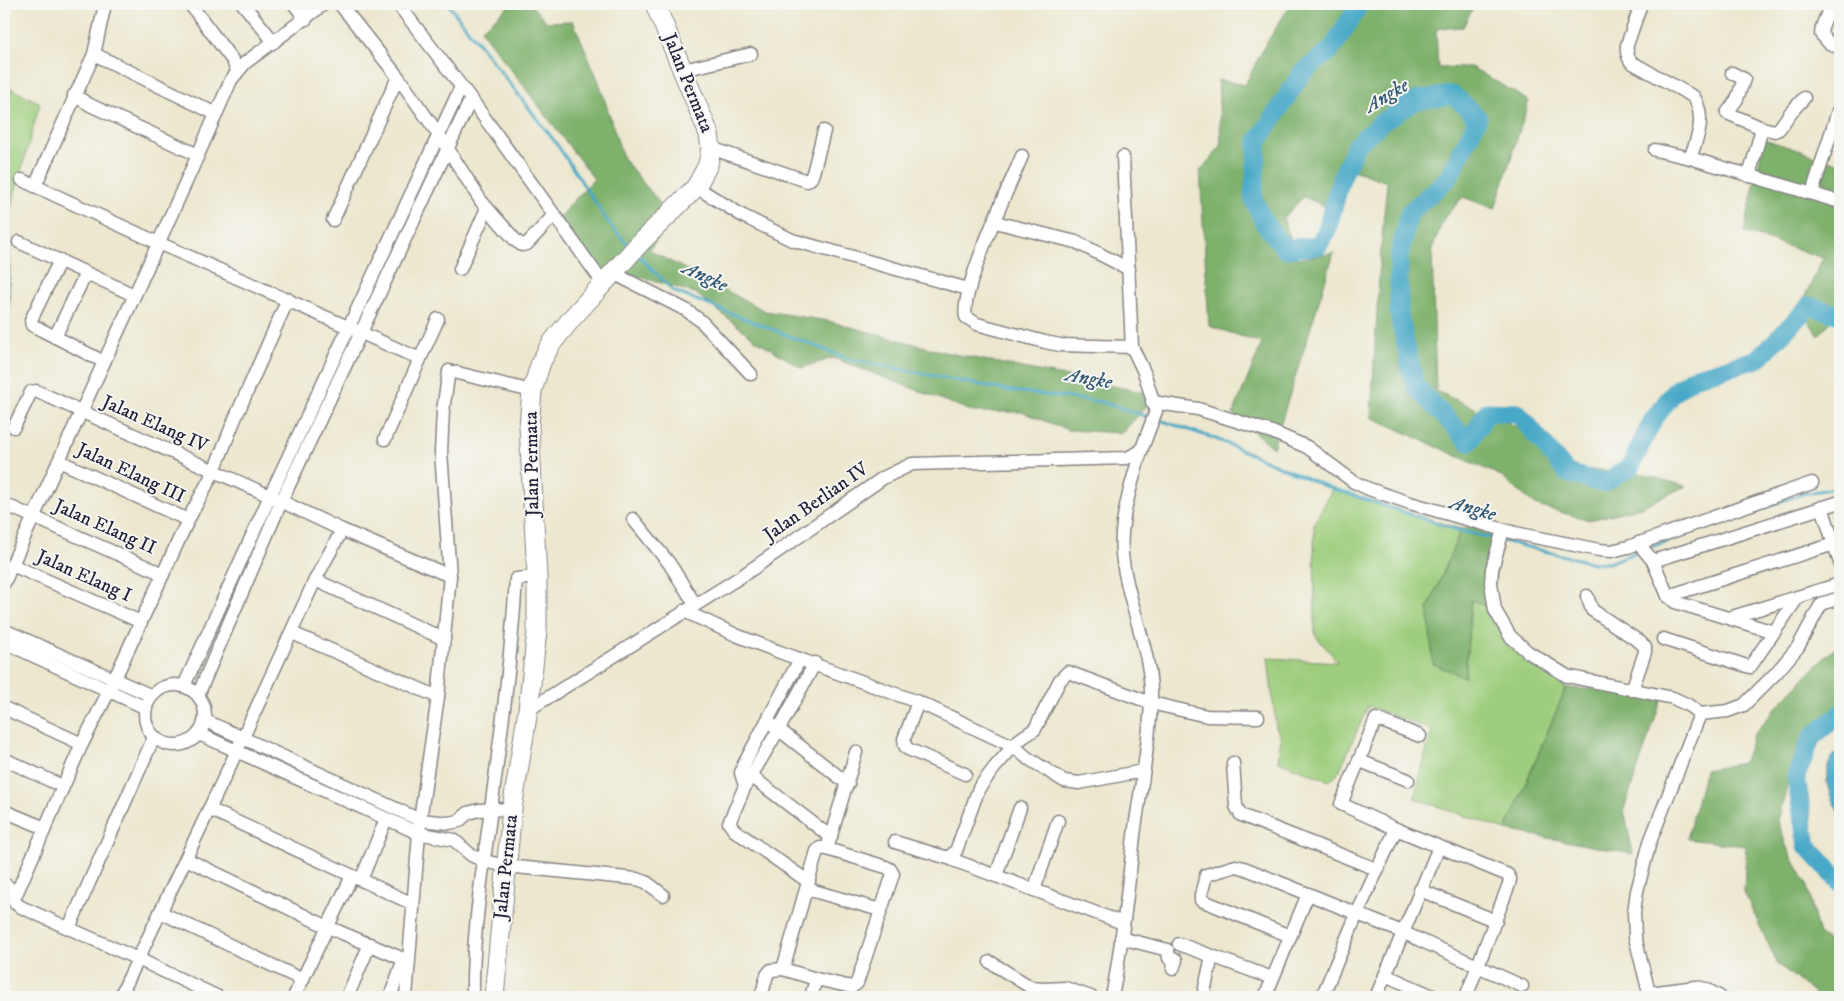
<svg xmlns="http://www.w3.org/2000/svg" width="1844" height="1001" viewBox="0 0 1844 1001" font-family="'IM FELL DW Pica',serif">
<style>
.green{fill:#9ece7d;stroke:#60785c}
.forest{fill:#7eb16c;stroke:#506a54}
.water{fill:#47a8c7;stroke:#346581}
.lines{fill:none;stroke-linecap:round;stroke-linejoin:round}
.stream{stroke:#47a8c7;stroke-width:3}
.river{stroke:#47a8c7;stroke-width:19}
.minor-casing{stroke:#878484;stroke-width:15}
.primary-casing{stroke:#878484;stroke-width:21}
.minor{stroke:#fff;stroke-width:12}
.primary{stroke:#fff;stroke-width:19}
.labels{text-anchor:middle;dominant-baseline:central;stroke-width:4;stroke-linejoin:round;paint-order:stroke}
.street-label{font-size:19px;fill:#22223b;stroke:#f6f6f2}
.water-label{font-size:20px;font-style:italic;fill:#315873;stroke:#f6f6f2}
</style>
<rect width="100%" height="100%" fill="#f6f6f2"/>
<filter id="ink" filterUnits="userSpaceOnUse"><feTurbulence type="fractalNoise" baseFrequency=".02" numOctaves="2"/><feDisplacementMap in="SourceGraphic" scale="10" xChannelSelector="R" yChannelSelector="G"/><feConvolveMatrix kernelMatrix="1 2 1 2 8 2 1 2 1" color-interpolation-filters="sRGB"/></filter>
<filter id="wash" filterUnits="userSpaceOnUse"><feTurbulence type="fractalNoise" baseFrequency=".0096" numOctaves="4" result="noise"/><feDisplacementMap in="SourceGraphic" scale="20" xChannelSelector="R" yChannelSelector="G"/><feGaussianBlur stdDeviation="1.12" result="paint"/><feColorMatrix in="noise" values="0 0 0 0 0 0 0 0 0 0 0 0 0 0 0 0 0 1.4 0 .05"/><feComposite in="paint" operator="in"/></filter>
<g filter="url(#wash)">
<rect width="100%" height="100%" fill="#ece7ce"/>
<!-- green -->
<g class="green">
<polygon points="4,85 40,103 10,211 10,270 4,269"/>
<polygon points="1333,488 1461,529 1428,609 1465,676 1471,599 1491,608 1507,637 1566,688 1506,830 1414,798 1432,730 1368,706 1339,772 1330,781 1278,761 1281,738 1276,727 1268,658 1338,662 1315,635 1314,523"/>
</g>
<!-- forest -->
<g class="forest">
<polygon points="511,4 530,4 547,22 573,21 599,82 623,158 672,218 649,250 765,311 828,321 944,352 1157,395 1122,433 1068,430 1022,412 974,412 833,358 802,368 756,340 695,293 630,274 608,291 557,219 594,179 481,30"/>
<polygon points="1291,4 1475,4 1463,27 1436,29 1438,68 1471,67 1529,101 1495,209 1463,197 1444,218 1432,249 1436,391 1554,443 1566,469 1631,471 1686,486 1641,507 1590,520 1537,506 1499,475 1371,417 1380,258 1387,182 1350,169 1334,210 1304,197 1283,218 1298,259 1334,253 1273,448 1233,414 1262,343 1209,326 1200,171 1221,146 1218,80 1245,85 1264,47"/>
<polygon points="1764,139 1840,164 1840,317 1836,316 1818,336 1800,306 1823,258 1744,232"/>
<polygon points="4,269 10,270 8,413 4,412"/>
<polygon points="1483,523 1502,528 1491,608 1471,600 1465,677 1433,664 1428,609 1461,529"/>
<polygon points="1840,642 1840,710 1829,717 1793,763 1778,821 1787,848 1806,883 1819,935 1840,948 1840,997 1818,997 1777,963 1744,892 1746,846 1687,839 1705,770 1743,763 1754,734 1780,703"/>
<polygon points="1566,688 1664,692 1624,809 1633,854 1506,830"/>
</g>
<!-- water -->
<path class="water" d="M1840,749V816C1829,792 1816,771 1840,749Z"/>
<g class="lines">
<!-- stream -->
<g class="stream">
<polyline points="448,4 556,143 610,225 629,246"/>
<polyline points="637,254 673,291 849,359 1006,390 1102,402 1151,418"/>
<polyline points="1157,419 1216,439 1325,486 1461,531 1497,539"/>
<polyline points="1503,541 1594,563 1608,563 1640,551"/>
<polyline points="1648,548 1802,494 1840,487"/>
</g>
<!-- river -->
<g class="river">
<polyline points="1360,4 1331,50 1302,73 1258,141 1253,198 1264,223 1285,249 1318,246 1327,230 1341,179 1356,145 1382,122 1417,100 1453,95 1478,118 1449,177 1409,213 1399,258 1399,315 1415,386 1469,442 1487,412 1518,413 1567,473 1603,483 1630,467 1653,420 1674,392 1693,378 1758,359 1809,306 1840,315"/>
<polyline points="1840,714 1812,737 1796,776 1807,846 1840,882"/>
</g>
</g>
</g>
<g filter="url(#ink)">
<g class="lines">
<defs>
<g id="minor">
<polyline points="190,4 233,61 237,70"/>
<polyline points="243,4 274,42"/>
<polyline points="294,4 306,19"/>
<polyline points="340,4 398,77 439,135 481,201 516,241 522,245 527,244 554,215"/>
<polyline points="398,4 471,99 603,283"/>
<path d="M1641,4L1627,45C1626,52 1627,56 1631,62L1694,97C1706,118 1698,137 1690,158"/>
<polyline points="1831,4 1822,27 1821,34 1829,43 1840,48"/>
<polyline points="94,54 216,114"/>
<polyline points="683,70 751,54"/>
<polyline points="1732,73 1744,79 1737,99 1727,113 1762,128 1749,176"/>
<polyline points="74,95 90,105 198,155"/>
<polyline points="1762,128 1775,131 1779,129 1791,112 1804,98"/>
<polyline points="711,148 807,181 811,178 813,173 824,131"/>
<polyline points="1655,150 1690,158 1840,202"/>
<path d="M1022,156C1010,185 959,292 966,317L977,324L1045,342L1060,345L1132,347"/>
<polyline points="22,180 154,241 420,359 385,439"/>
<polyline points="35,186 94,54 105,4"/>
<polyline points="696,187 743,216 792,240 968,289"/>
<polyline points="1812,193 1838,111"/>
<polyline points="333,220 398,77"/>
<polyline points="995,222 1076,242 1129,269"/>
<polyline points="19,242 134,295"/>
<polyline points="60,260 31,320 32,325 104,362"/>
<polyline points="460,269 487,208"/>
<polyline points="613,273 686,310 701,321 751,374"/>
<polyline points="55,337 86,273"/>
<polyline points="420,359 438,319"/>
<polyline points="1152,402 1198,409 1272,432 1307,447 1354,482 1369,489 1410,503 1515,533 1599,550 1611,551 1628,547 1812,483"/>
<polyline points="14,427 31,392 36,391 270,496 342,530 450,576"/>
<polyline points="59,461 188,520"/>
<polyline points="4,504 163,574"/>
<polyline points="1822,507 1840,563"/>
<polyline points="633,519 669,563 695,604"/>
<polyline points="1503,530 1492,569 1491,583 1495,610 1510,636 1528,652 1567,676 1673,698 1688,705 1700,714"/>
<polyline points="1638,543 1653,561 1668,596 1675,602 1774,632"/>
<polyline points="1653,561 1840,502"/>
<polyline points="12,565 141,622"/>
<polyline points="315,580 444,639"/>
<path d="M4,583C78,415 158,249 231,80L245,63L324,4"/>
<polyline points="1587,596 1592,610 1640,642 1645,647 1645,652 1632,690"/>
<polyline points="1668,596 1834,544"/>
<polyline points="684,611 736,635 777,651 918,702 1015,747 1026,757 1064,781 1072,782 1079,783 1143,771"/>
<polyline points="1729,618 1840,584"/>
<polyline points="4,630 152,696"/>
<polyline points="292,633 438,697"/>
<polyline points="1663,639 1750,667 1798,597"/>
<polyline points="4,642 146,708"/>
<circle cx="175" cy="715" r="30"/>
<polyline points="184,686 270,496 461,87"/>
<polyline points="198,695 281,502 471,99"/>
<polyline points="918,702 904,739 905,746 908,749 965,774"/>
<polyline points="4,708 82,744"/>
<polyline points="528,710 745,574 883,478 912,464 1127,458 1141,451 1156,411 1144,372 1132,347 1123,157"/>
<polyline points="206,721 420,820 449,823 459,821 468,813 479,810 512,809"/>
<polyline points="773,725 848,784"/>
<polyline points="199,734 418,833 454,840 471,855 484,861 506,866 637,879 646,882 663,895"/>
<polyline points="1420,736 1376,719 1341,804 1396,829 1508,875 1510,879 1509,884 1466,997"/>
<polyline points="4,759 62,786"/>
<polyline points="1360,761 1408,780"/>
<polyline points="1233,763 1236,806 1241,815 1376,869"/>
<polyline points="751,776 831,837"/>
<polyline points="745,786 741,773 743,766 800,659"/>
<polyline points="209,809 413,904"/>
<polyline points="4,811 45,828"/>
<polyline points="895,842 948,858 956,851 979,788 995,767 1019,740 1035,729 1060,680 1068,672 1151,703 1181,710 1207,716 1258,717"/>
<polyline points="827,849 886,867 890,869 893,874 857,983 852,987 816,979 783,969 817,851 820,848 827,849 856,752"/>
<polyline points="186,859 328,927 408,961"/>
<polyline points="953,860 1123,923"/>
<polyline points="996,876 1020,808"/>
<polyline points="361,880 386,819"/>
<polyline points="809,882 734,830 729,823 745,786 779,729 815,663"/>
<polyline points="4,884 16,892"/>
<polyline points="807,889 880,910"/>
<polyline points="1034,890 1058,821"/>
<polyline points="1420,890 1496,921"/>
<polyline points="160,912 303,980"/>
<polyline points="69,928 154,737"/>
<polyline points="1290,936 1201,900 1201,895 1206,875 1236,866 1244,868 1402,932 1522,986"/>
<polyline points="1121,938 1168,950 1169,958 1176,960 1173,969"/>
<polyline points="1179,944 1272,978"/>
<polyline points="990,962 1032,988 1044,989 1065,988 1091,997"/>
<polyline points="1385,975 1435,997"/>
<polyline points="1649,993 1696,987 1706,989 1720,997"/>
<polyline points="120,997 234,757 315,580 342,530"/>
<polyline points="218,997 138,959 21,907 15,903 14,899 81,746 109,691 188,520 214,471 234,421 288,299"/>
<polyline points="294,997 352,876"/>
<polyline points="347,997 370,944"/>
<polyline points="390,997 404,959"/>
<polyline points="406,997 420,820 438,697 450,576 441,452 443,410 449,371 532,391"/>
<path d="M473,997C472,939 481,881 489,824C500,742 511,661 516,579L537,577"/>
<polyline points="761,997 767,975 771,970 783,969"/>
<polyline points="811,997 816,979"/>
<path d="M1112,997C1123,941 1128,884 1135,828C1141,787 1149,745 1151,703C1153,655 1130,610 1123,562C1117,526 1131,486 1141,451"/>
<polyline points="1203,997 1212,956"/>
<polyline points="1265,997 1308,894"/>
<polyline points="1322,997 1357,914 1396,829"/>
<polyline points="1376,997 1439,847"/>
<polyline points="1650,997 1635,937 1634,912 1637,891 1650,842 1700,714 1728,711 1744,705 1776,673 1798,647 1820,606 1824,603 1840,598"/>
</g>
<polyline id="primary" points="494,997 512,809 528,710 537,631 537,577 529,426 532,391 541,362 551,344 572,318 639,244 696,187 708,165 711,148 709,134 655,4"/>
</defs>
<!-- minor casing -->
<use href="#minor" class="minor-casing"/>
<!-- primary casing -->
<use href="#primary" class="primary-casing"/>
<!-- minor -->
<use href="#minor" class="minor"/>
<!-- primary -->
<use href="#primary" class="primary"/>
</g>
</g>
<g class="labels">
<!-- street labels -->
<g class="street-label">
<text transform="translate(688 83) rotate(68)">Jalan Permata</text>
<text transform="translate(155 424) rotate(24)">Jalan Elang IV</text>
<text transform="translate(532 464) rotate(-91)">Jalan Permata</text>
<text transform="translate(131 473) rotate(25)">Jalan Elang III</text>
<text transform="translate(816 502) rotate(-35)">Jalan Berlian IV</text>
<text transform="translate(105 527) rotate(24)">Jalan Elang II</text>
<text transform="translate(84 576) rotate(24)">Jalan Elang I</text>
<text transform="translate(506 867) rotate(-84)">Jalan Permata</text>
</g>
<!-- water labels -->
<g class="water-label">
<text transform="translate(1387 96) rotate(-31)">Angke</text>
<text transform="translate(705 277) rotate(25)">Angke</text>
<text transform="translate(1089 379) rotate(10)">Angke</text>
<text transform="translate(1473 509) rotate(16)">Angke</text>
</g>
</g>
<!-- margin -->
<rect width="1844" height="1001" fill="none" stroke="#f6f6f2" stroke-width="20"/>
</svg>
